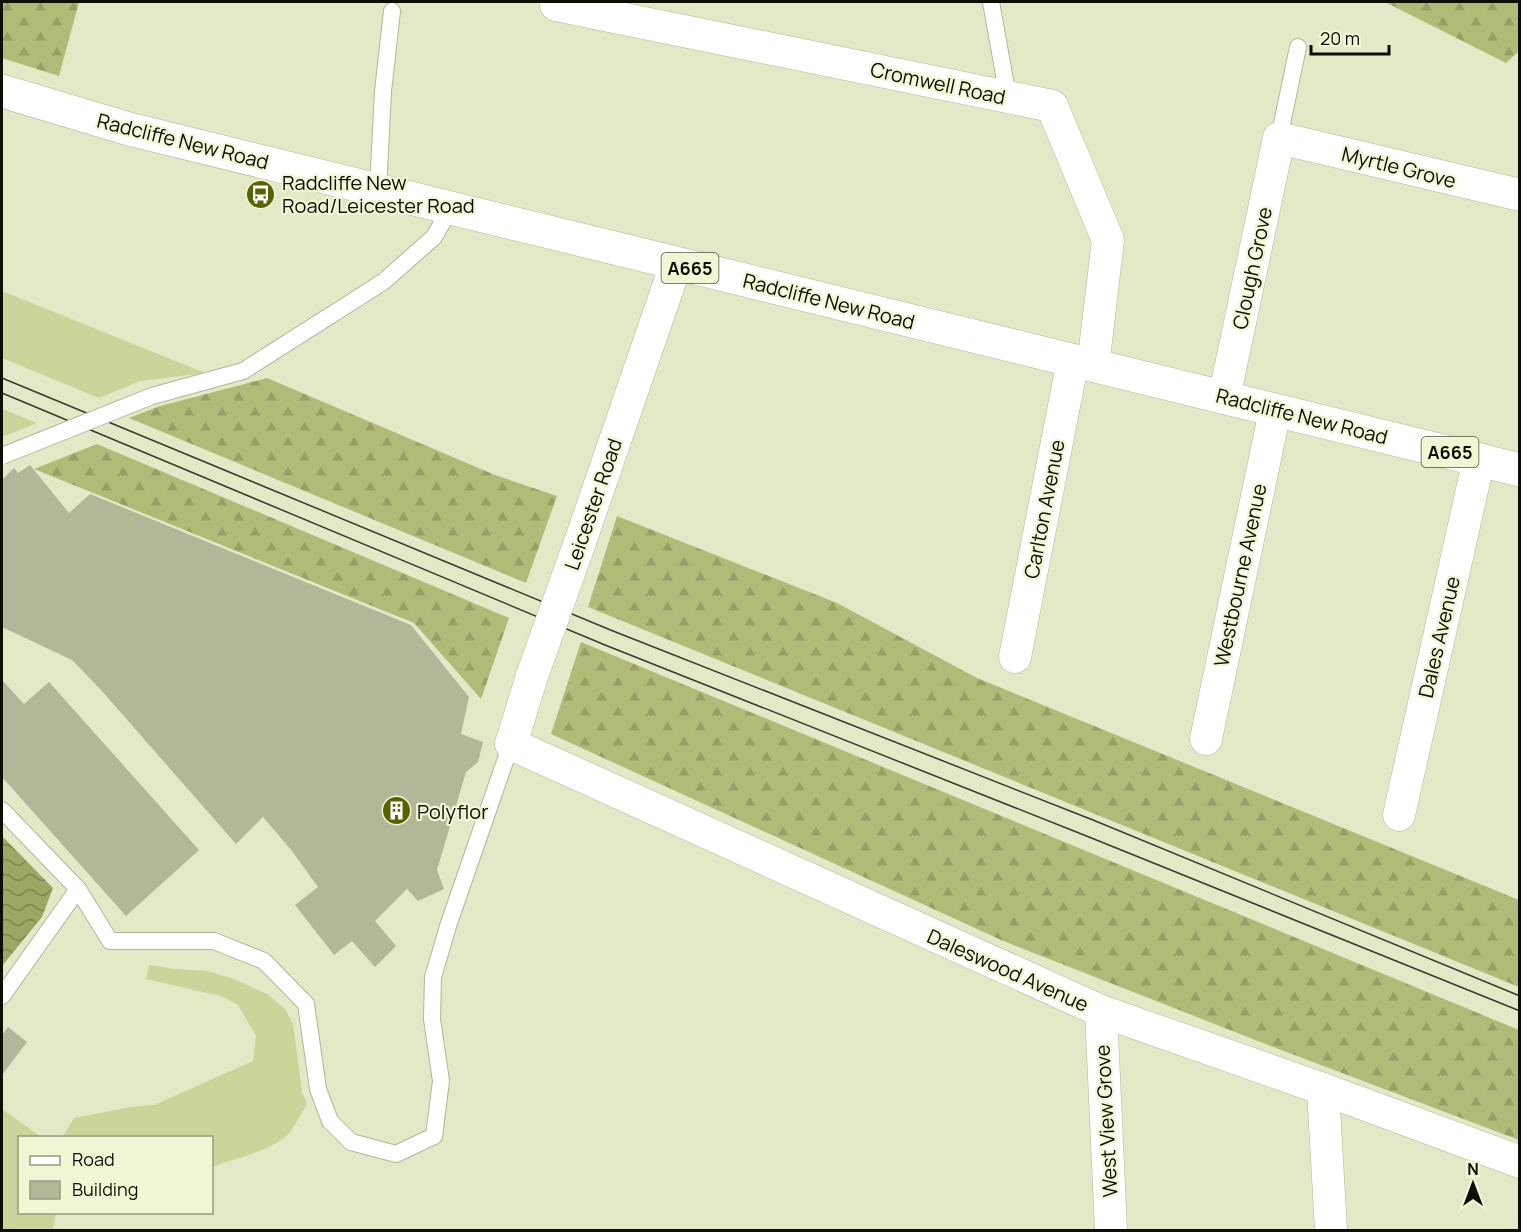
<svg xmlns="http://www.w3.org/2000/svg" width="1521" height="1232" viewBox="0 0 1521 1232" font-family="Manrope,sans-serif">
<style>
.grass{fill:#ccd499}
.forest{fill:url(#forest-firs)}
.water{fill:url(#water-waves)}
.building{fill:#b2b797}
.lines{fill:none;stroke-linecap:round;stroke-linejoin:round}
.service-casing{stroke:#b2b797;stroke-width:18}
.minor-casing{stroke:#b2b797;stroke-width:33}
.primary-casing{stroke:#b2b797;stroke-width:34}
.service{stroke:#fff;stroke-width:16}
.minor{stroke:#fff;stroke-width:32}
.primary{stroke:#fff;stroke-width:33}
.tram{stroke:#383a2b;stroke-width:1.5}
.service-bridge-casing{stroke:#b2b797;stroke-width:18;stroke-linecap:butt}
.minor-bridge-casing{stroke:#b2b797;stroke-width:33;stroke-linecap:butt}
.service-bridge{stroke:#fff;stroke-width:16}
.minor-bridge{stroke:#fff;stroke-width:32}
.labels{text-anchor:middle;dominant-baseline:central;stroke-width:4.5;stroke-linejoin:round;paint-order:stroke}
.shield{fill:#f1f6d4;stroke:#515442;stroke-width:1.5}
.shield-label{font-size:18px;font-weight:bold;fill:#0d0e04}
.street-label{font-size:20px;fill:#0d0e04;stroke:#f1f6d4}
.poi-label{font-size:20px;fill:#0d0e04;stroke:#f1f6d4;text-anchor:start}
</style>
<defs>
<pattern id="forest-firs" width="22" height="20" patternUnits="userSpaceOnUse" patternTransform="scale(1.5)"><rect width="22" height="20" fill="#b2ba77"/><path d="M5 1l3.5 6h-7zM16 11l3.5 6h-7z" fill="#989f65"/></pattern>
<pattern id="water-waves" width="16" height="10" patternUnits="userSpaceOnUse" patternTransform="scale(1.5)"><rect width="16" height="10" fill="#9da663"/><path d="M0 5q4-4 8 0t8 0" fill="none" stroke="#7e864f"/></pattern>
</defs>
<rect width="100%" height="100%" fill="#e3e9c7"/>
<!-- grass -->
<g class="grass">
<polygon points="2,291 205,373 140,381 99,398 2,358"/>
<polygon points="2,409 37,423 2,437"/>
<path d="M149,965L175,969L207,971L234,979L267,994L285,1009L293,1024L302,1092L307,1104C301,1113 296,1124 290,1132C275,1150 233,1159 212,1167V1138H20V1212L56,1213L53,1230H2V1109L40,1136H63L74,1118L131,1107L154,1105L253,1061L256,1036L238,1005L221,996L146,979Z"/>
</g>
<!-- forest -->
<g class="forest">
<polygon points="2,2 79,2 59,76 2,58"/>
<polygon points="1385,2 1519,2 1519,51 1506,63"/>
<polygon points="267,378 495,475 557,496 526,583 129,418 160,406"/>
<polygon points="97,444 509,618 481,699 414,623 34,469"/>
<polygon points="617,516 837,603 977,678 1519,900 1519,987 588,607"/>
<polygon points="581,642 1519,1030 1519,1140 1263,1043 1001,940 551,734"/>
</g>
<!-- water -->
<polygon class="water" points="2,836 53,888 42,917 2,966"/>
<!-- building -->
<g class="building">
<polygon points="30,465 69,513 90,494 411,625 469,697 461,734 483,742 478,762 466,772 437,870 444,889 418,901 407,889 375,921 396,946 375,967 352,941 334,955 295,905 318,887 292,851 263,817 236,844 101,690 72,660 2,627 2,480 14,468 18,473"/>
<polygon points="2,680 24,704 49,682 199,850 126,916 2,777"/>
<polygon points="8,1027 27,1042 2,1075 2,1035"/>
</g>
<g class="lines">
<defs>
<g id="service">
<polyline points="991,2 1008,97"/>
<polyline points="1279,138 1298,47"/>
<polyline points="378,190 383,91 392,11"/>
<polyline points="152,396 243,371 383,282 434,237 451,207"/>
<polyline points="2,810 78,889 110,941 214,941 264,961 306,1004 318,1089 330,1121 351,1142 396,1154 434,1136 441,1081 432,1019 433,977 449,923 511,744"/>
<polyline points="2,996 78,889"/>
</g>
<g id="minor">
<polyline points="556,5 1052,106 1108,240 1093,366"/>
<polyline points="1224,398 1279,138 1520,195"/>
<polyline points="579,545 676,264"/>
<polyline points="1015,657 1073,360"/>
<polyline points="532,676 511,744 1101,1011 1323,1089 1520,1162"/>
<polyline points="1206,739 1275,411"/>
<polyline points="1399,815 1479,459"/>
<polyline points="1101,1011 1111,1230"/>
<polyline points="1323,1089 1331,1230"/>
</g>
<polyline id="primary" points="2,91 129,129 1520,470"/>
</defs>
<!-- service casing -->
<use href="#service" class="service-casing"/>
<!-- minor casing -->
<use href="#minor" class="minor-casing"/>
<!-- primary casing -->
<use href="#primary" class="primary-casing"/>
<!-- service -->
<use href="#service" class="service"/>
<!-- minor -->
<use href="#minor" class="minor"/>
<!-- primary -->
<use href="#primary" class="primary"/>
<!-- tram -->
<g class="tram">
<polyline points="2,378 613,631 1093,820 1520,996"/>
<polyline points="2,393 605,645 1089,837 1520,1011"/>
</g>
<defs>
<polyline id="service-bridge" points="2,456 152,396"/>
<polyline id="minor-bridge" points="532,676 579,545"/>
</defs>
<!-- service-bridge casing -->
<use href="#service-bridge" class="service-bridge-casing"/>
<!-- minor-bridge casing -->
<use href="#minor-bridge" class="minor-bridge-casing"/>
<!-- service-bridge -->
<use href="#service-bridge" class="service-bridge"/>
<!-- minor-bridge -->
<use href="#minor-bridge" class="minor-bridge"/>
</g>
<!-- icons -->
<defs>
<symbol id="bus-disc" viewBox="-11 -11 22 22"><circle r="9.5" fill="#5a6200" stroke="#f1f6d4"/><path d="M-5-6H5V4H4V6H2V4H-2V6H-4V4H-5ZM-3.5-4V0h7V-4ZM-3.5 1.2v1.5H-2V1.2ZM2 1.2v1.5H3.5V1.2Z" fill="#fff"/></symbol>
<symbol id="building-disc" viewBox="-11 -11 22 22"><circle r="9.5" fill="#5a6200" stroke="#f1f6d4"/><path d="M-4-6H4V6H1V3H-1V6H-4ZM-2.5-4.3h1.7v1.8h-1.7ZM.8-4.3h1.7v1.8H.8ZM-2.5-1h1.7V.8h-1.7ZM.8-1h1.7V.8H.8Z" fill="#fff"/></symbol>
</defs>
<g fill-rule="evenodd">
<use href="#bus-disc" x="244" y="178" width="33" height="33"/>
<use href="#building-disc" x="380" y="794" width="33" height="33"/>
</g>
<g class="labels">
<!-- shield labels -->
<g class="shield">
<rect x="661.5" y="253" width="57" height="30" rx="4.5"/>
<rect x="1421.5" y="437" width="57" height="30" rx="4.5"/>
</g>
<g class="shield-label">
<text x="690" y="268">A665</text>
<text x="1450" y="452">A665</text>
</g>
<!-- street labels -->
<g class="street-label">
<text transform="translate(938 83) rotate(12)">Cromwell Road</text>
<text transform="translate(183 141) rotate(14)">Radcliffe New Road</text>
<text transform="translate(1399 167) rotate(14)">Myrtle Grove</text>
<text transform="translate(1252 268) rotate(-78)">Clough Grove</text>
<text transform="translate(829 301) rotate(14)">Radcliffe New Road</text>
<text transform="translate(1302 416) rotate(14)">Radcliffe New Road</text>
<text transform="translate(593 504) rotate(-71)">Leicester Road</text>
<text transform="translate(1044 509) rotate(-79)">Carlton Avenue</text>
<text transform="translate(1240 575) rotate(-78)">Westbourne Avenue</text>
<text transform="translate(1439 637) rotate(-77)">Dales Avenue</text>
<text transform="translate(1008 970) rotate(24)">Daleswood Avenue</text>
<text transform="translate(1106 1121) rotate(-93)">West View Grove</text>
</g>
<!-- poi labels -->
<g class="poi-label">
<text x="282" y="182">Radcliffe New<tspan x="282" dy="23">Road/Leicester Road</tspan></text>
<text x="417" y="811">Polyflor</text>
</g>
</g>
<!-- border -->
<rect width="1521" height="1232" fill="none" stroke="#0d0e04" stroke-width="6"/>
<!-- legend -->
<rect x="18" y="1136" width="195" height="78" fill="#f1f6d4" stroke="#969981" stroke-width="1.5"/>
<rect x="30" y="1156" width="30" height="9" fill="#ffffff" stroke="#969981" stroke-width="1.5"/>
<text x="72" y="1166" font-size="18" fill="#0d0e04">Road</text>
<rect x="30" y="1181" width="30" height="18" fill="#b2b797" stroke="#969981" stroke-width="1.5"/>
<text x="72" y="1196" font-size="18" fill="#0d0e04">Building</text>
<!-- north arrow -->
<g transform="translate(1473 1184)" stroke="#f1f6d4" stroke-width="4.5" paint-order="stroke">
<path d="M0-4.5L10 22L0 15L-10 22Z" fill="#0d0e04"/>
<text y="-9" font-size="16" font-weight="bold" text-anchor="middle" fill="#0d0e04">N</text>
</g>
<!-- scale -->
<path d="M1311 45v9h78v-9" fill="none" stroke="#0d0e04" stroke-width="3"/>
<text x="1320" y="45" font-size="18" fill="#0d0e04" stroke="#f1f6d4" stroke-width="4.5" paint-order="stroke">20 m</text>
</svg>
